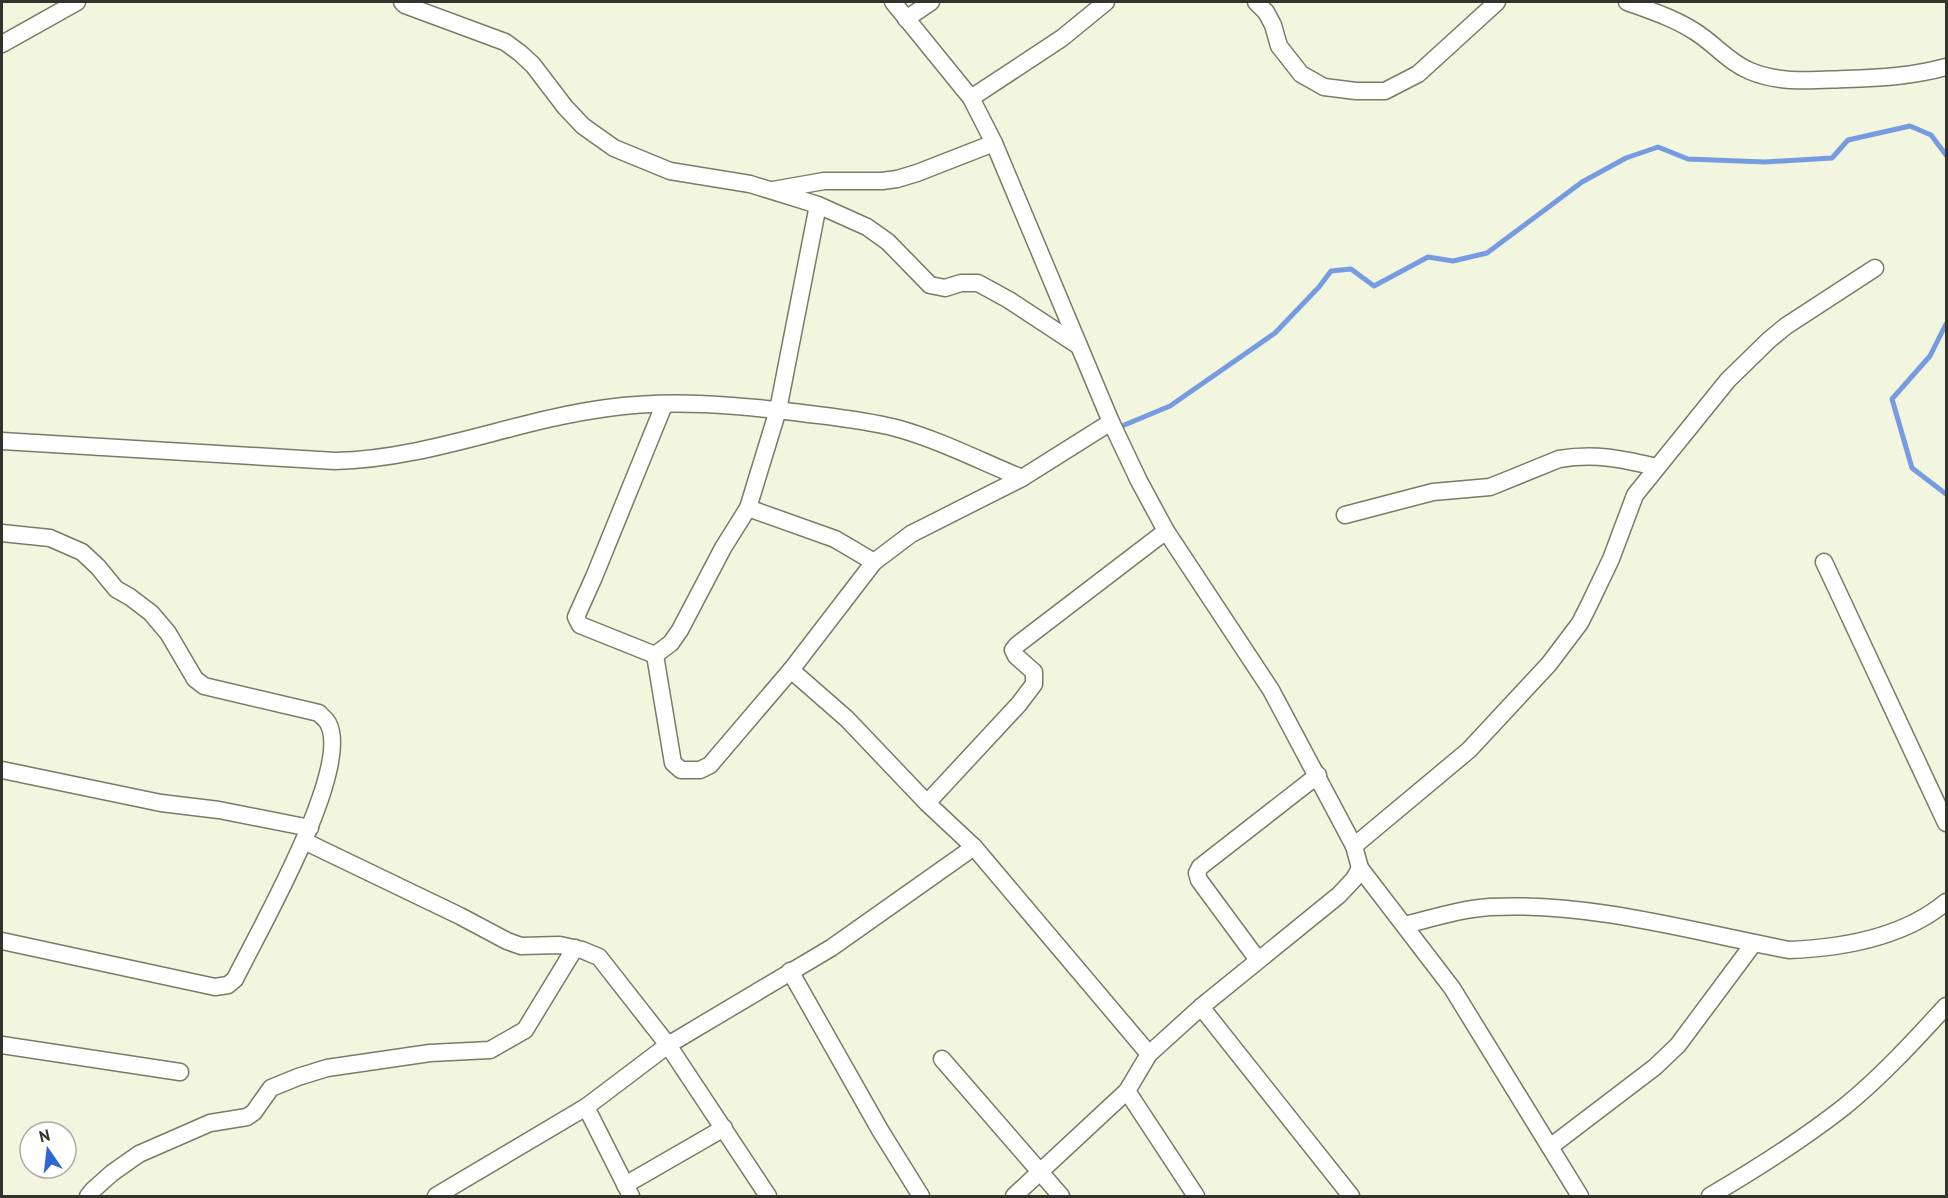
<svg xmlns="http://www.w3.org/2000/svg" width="1948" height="1198" viewBox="0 0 1948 1198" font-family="'PT Sans',sans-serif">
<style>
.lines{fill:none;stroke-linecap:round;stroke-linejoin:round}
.stream{stroke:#769be0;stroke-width:5}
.street-casing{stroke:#787b66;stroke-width:19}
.street{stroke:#fff;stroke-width:16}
</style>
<rect width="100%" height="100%" fill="#f2f6de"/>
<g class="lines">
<!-- stream -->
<g class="stream">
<polyline points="1946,324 1930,356 1892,399 1912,468 1946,494"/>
<polyline points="1122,426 1170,406 1275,333 1319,287 1331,271 1351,269 1374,286 1428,257 1453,261 1487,253 1582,182 1626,158 1658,147 1688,159 1765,162 1832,158 1848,140 1910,126 1931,135 1946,155"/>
</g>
<defs>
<g id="street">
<polyline points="402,2 405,5 505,42 520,53 533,65 565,107 583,126 614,148 670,171 750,184 818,205 867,227 888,242 930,285 945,288 961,283 978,283 1009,300 1079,346"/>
<polyline points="893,2 971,98 994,143 1111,422 1139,481 1166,531 1271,690 1354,846 1360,868 1354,879 1339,895 1201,1007 1149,1054 1127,1091 1014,1196"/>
<polyline points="1256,2 1266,12 1273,25 1279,46 1301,74 1324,87 1356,91 1385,91 1418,74 1497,2"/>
<path d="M1627,2C1649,10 1674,18 1694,31C1714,43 1728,62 1750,71C1781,84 1814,80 1846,79C1881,78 1913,76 1946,67"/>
<polyline points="906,19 931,2"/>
<polyline points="2,44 77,2"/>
<polyline points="971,98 1062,38 1106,2"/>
<polyline points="773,190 824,181 882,181 897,179 917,173 994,143"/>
<path d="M2,441L335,461C428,459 516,420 607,408C671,399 738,405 802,413C833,417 865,420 896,428C940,440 980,461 1022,478"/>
<polyline points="748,508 835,539 874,562"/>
<path d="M1345,515L1433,492L1490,487L1559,459C1597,453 1621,459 1657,467"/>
<path d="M2,533L50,538L82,552L98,567L116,589L130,597L151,613L168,633L195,679L204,686L319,713C321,716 326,719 328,723C353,768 258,932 235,979L228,985L215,987L2,941"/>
<polyline points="1824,562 1946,823"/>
<polyline points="655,655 673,763 681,770 700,770 710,765 791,670 874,562 911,534 1022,478 1111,422"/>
<polyline points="655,655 671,643 680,630 723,548 748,508 778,410 818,205"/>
<polyline points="655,655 580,625 576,617 594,577 664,405"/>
<polyline points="791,670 847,719 927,803 974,847 1149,1054"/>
<polyline points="2,770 161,803 219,810 310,828"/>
<polyline points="927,803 1019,704 1034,684 1034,672 1016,656 1013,650 1017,645 1166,531"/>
<polyline points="304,841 460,916 507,941 521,946 560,945 582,950 599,957 668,1045 768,1196"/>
<polyline points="1354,846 1469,750 1549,664 1580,623 1590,603 1611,559 1635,495 1728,380 1769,340 1786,326 1875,268"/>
<polyline points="1360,868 1452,988 1580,1196"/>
<path d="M1405,925C1433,918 1461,909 1490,907C1591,902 1690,931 1789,950C1842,948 1904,937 1946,902"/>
<polyline points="1258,960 1199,880 1197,873 1200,867 1318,775"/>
<polyline points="790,971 880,1130 921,1196"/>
<polyline points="1201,1007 1351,1196"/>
<polyline points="2,1045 180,1072"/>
<polyline points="942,1059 1061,1196"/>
<polyline points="1127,1091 1196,1196"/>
<polyline points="586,1107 631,1196"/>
<polyline points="1550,1147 1655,1067 1678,1045 1754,943"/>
<polyline points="625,1185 724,1128"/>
<polyline points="88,1196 93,1190 112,1173 139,1154 210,1123 247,1117 254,1112 271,1088 298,1077 327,1068 430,1053 490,1050 525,1030 575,948"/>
<polyline points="436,1196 586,1107 668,1045 831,948 974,847"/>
<path d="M1710,1196C1756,1169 1802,1140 1844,1107C1881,1077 1914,1041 1946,1006"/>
</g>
</defs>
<!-- street casing -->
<use href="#street" class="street-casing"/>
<!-- street -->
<use href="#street" class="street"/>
</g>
<!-- border -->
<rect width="1948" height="1198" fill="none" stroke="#32332a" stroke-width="6"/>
<!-- north arrow -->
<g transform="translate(48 1150) rotate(346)"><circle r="28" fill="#ffffff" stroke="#adadaa" stroke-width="1.5"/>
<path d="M0-4.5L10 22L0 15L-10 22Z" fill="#2f65d4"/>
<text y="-9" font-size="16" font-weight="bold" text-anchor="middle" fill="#32332a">N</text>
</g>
</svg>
